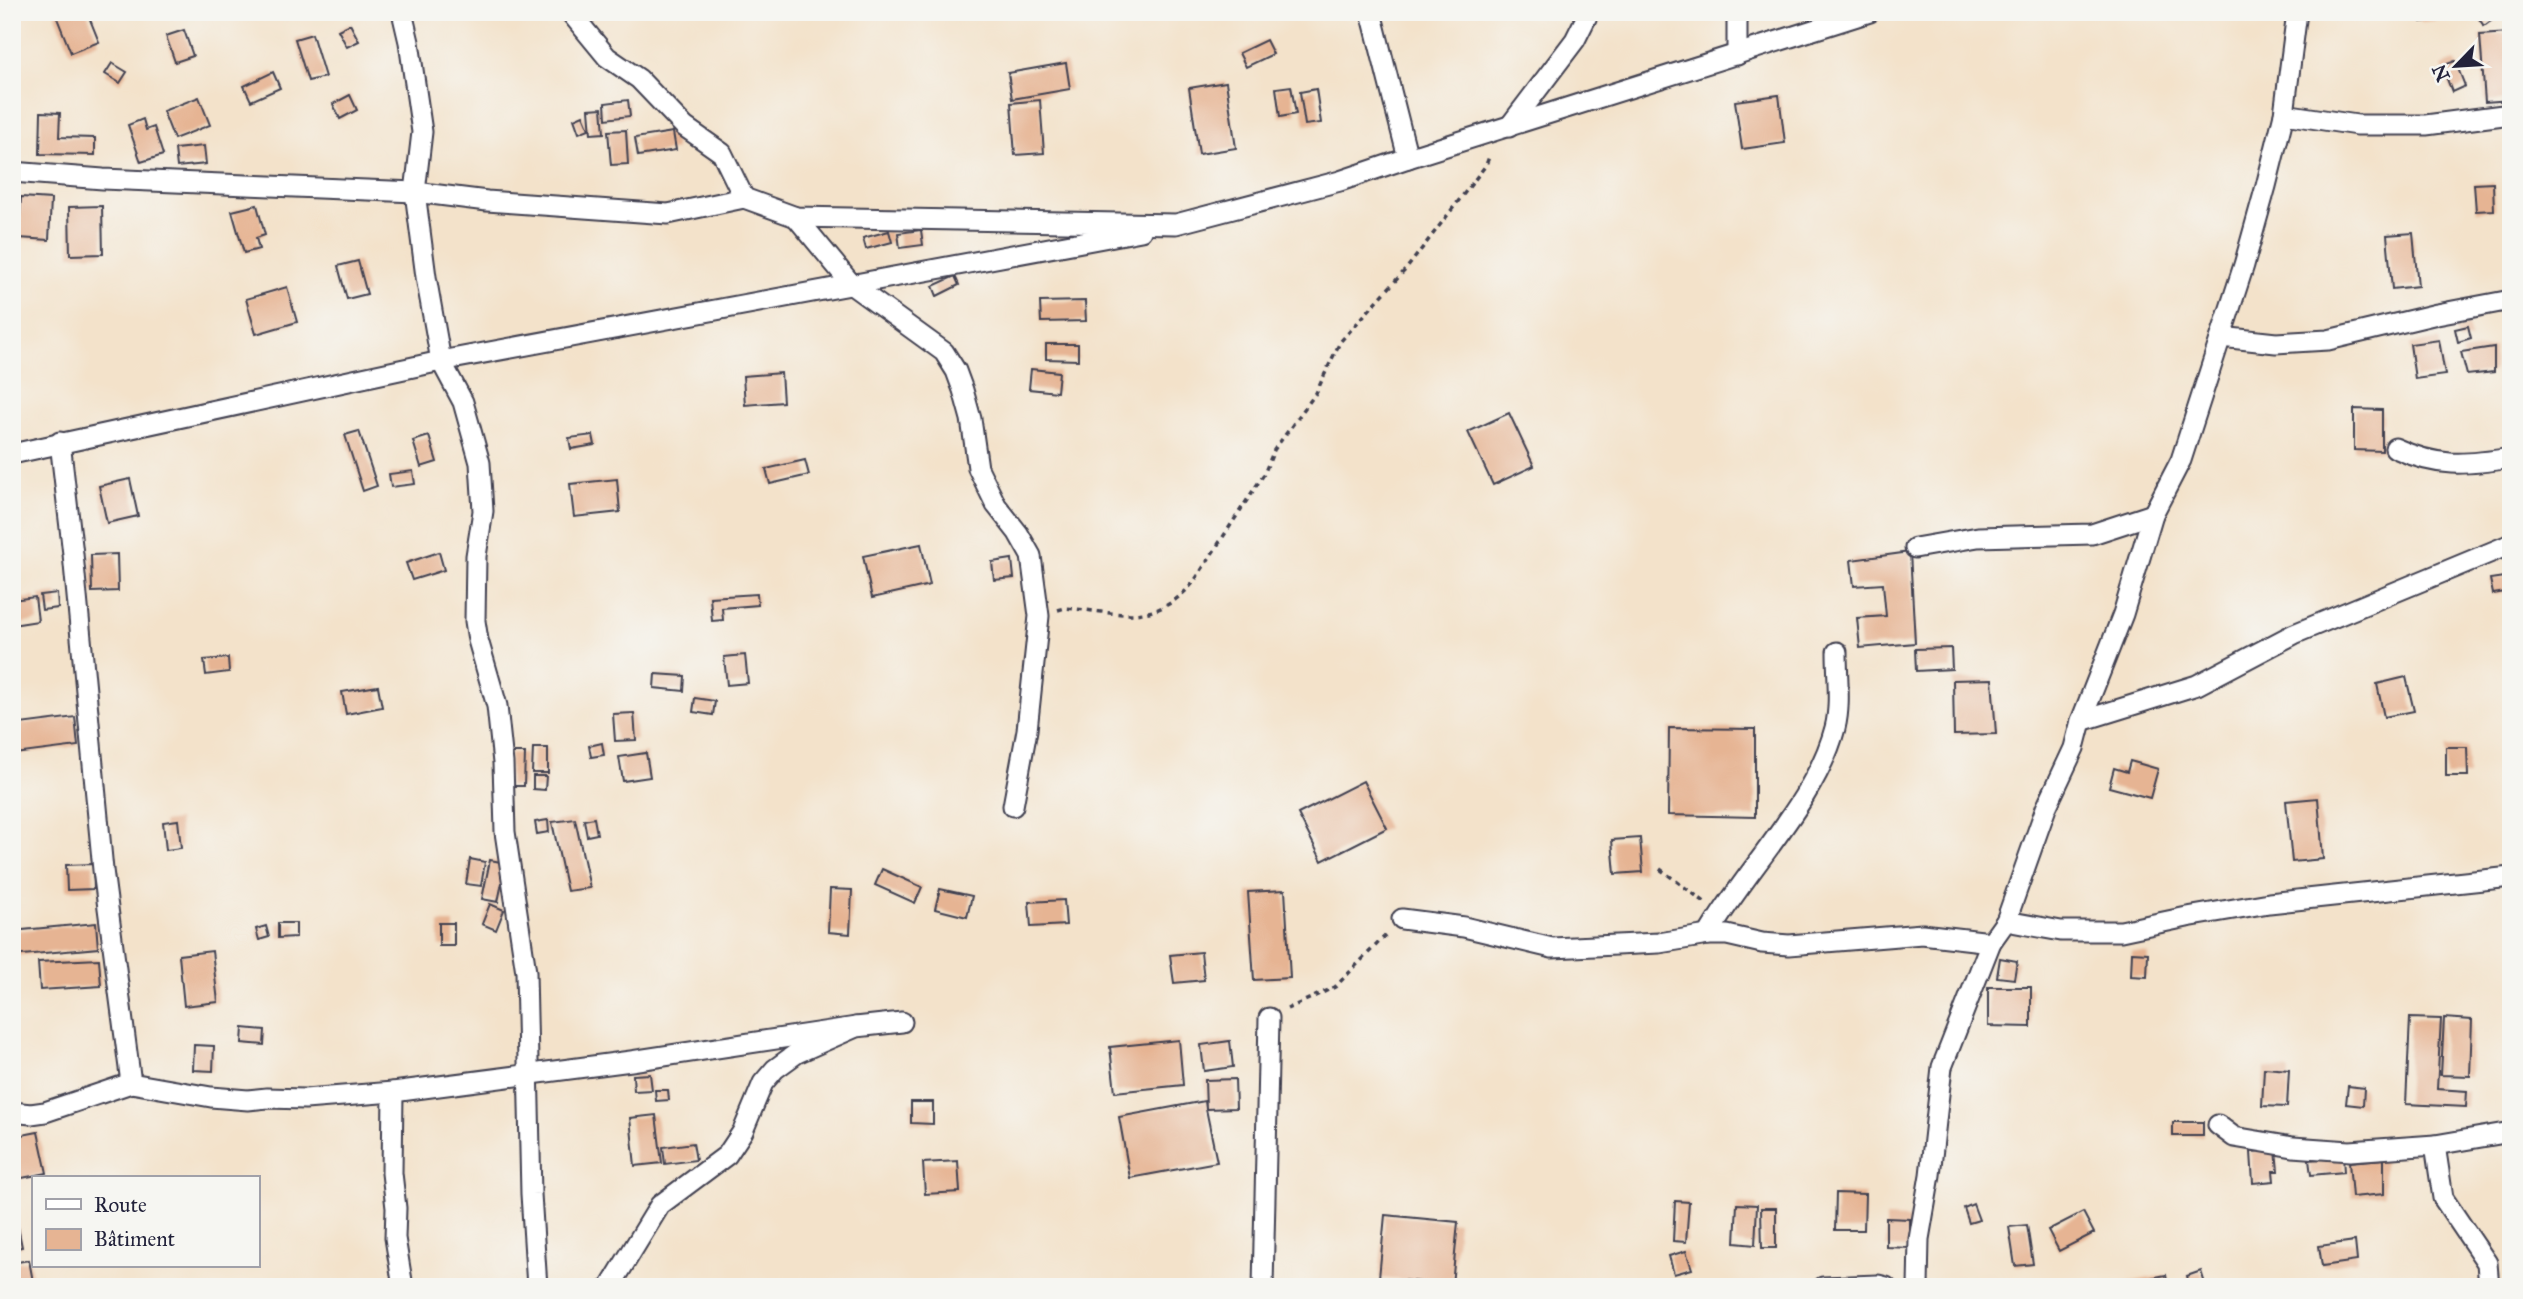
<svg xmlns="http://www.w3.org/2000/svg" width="2523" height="1299" viewBox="0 0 2523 1299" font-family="'IM FELL Great Primer',serif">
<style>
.building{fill:#e6b493}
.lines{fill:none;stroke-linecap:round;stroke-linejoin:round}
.street-casing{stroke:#413f50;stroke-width:23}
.path{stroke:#413f50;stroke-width:3.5;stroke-dasharray:5 5;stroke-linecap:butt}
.street{stroke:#fff;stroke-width:19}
</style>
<rect width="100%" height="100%" fill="#f6f6f2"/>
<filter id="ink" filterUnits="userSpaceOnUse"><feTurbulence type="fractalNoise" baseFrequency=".0143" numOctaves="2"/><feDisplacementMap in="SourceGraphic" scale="14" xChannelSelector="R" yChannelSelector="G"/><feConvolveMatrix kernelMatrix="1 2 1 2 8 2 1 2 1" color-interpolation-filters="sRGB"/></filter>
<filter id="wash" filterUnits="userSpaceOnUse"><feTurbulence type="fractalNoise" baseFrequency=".00686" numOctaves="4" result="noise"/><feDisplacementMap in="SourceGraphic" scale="28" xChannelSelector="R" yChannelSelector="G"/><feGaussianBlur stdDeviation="1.57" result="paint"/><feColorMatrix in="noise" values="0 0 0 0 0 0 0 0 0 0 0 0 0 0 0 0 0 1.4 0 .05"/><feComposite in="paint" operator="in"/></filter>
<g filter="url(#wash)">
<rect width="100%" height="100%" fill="#f3e2ca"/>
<g id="blocks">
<!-- building -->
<g class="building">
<polygon points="87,12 99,42 71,53 55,13"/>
<polygon points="2419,12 2434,12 2436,20 2421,22"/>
<polygon points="2477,12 2503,12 2484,26 2475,13"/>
<polygon points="350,24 359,41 347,47 338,30"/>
<polygon points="184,30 193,56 175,62 166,36"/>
<polygon points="2509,33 2511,100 2485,102 2480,35"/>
<polygon points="312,34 325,77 308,81 295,39"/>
<polygon points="1266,40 1273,54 1246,67 1239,53"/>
<polygon points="2455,61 2465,86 2452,92 2442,66"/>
<polygon points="112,63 127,72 120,83 105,74"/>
<polygon points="1066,63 1070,89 1012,99 1008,73"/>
<polygon points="273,72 280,88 251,101 244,86"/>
<polygon points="1226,82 1236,148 1199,154 1189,88"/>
<polygon points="1291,86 1296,114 1280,117 1276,88"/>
<polygon points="1316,89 1321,123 1305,125 1300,92"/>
<polygon points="350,95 357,110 340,119 333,104"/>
<polygon points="1779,95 1785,143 1742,149 1735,101"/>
<polygon points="199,97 210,125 174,139 163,111"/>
<polygon points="628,100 630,116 606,119 605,103"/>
<polygon points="1040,100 1044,153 1015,155 1011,103"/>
<polygon points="602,108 604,133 591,134 589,109"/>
<polygon points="41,112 60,113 59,137 95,138 95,155 40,154"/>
<polygon points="583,115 589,129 579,133 574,119"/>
<polygon points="143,119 146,130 154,127 163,155 141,162 128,125"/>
<polygon points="626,130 628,164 611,165 608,131"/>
<polygon points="673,132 676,150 638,156 635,138"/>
<polygon points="204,146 206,164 177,167 175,149"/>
<polygon points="2493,183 2494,210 2476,211 2474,184"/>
<polygon points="21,197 51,199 49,240 19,238"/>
<polygon points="257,205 265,235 256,238 259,249 244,253 232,211"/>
<polygon points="102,206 103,254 70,255 69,207"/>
<polygon points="921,230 923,245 900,248 898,233"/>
<polygon points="889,231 892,242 866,249 863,238"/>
<polygon points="2413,233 2418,286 2392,289 2387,235"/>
<polygon points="358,261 367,294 347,299 338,266"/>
<polygon points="955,276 959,285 937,296 933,286"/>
<polygon points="287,287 297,322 256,334 246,299"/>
<polygon points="1085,301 1086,321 1041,322 1040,302"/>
<polygon points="2468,326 2471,338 2458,342 2455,329"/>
<polygon points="2439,340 2445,375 2415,379 2410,344"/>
<polygon points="1046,344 1078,344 1078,360 1046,359"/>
<polygon points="2494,347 2494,372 2467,375 2461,352"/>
<polygon points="1031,369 1059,372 1057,392 1029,389"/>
<polygon points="781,373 783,402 745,405 743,376"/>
<polygon points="2354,409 2382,410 2382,451 2354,450"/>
<polygon points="1509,413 1534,466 1493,485 1468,432"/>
<polygon points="359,431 377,486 363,491 345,435"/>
<polygon points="593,435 595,445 571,449 569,438"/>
<polygon points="429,436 437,462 421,467 413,441"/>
<polygon points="805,460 809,475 770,484 766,469"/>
<polygon points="413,471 415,484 391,487 389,474"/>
<polygon points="130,479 138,516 107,523 99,486"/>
<polygon points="617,479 620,512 574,517 570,484"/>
<polygon points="921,544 930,585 872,598 863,556"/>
<polygon points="439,552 444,570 412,580 406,563"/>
<polygon points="1910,552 1915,643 1860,648 1857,618 1886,616 1883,584 1854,586 1851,560"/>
<polygon points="117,554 118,591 92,592 91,555"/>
<polygon points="1012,559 1014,578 994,580 992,562"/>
<polygon points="2511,576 2511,591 2493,594 2490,579"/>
<polygon points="57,593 58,608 42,610 40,595"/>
<polygon points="757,594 758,605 722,608 723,620 712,621 710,597"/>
<polygon points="35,597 38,621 12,625 12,600"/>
<polygon points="1951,648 1952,669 1916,671 1915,649"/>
<polygon points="745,655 748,683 727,685 724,657"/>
<polygon points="228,658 229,672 206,675 204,660"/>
<polygon points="655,674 685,676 684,691 654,688"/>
<polygon points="2406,677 2414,711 2384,717 2377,684"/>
<polygon points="1992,679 1996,734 1954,735 1953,680"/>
<polygon points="378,686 382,707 346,714 342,692"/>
<polygon points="695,698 715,701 713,715 693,712"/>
<polygon points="634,713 636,740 615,741 613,714"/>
<polygon points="75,717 78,746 15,754 12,725"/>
<polygon points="1669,728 1755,729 1755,817 1668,815"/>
<polygon points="602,743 604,755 591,757 589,746"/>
<polygon points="2446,747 2467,747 2468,776 2446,776"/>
<polygon points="533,748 548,748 548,773 532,773"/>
<polygon points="510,753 525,753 524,786 509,786"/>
<polygon points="646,753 650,777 623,781 619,757"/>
<polygon points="2130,761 2158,769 2150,798 2109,787 2114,768 2127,772"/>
<polygon points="533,776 546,776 545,790 533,789"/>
<polygon points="1363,781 1387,828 1322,861 1298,814"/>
<polygon points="2318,798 2323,859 2292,862 2286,801"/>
<polygon points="594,818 597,834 587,836 584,820"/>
<polygon points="575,819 590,888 567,891 552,822"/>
<polygon points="178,820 181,848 166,850 163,822"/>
<polygon points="548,820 549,832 537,834 535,822"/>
<polygon points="1640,838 1643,872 1615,874 1612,840"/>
<polygon points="470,859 485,862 481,886 466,884"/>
<polygon points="490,860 506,863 498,902 482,899"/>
<polygon points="93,864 94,889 67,890 66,865"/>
<polygon points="882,869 922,887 915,903 875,885"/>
<polygon points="830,889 852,890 850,934 828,932"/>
<polygon points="940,889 972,896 967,917 935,909"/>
<polygon points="1285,890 1290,978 1254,980 1248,892"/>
<polygon points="1064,900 1066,925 1031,927 1029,902"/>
<polygon points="490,904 504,910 496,930 482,924"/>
<polygon points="96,923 98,948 12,956 12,931"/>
<polygon points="278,923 296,923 296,937 278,938"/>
<rect x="439" y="923" width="15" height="23"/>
<polygon points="266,926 269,937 259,940 256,929"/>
<polygon points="212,951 218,1002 184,1006 179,955"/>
<polygon points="1201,952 1204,980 1174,983 1170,955"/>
<polygon points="2132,952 2148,953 2147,977 2131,976"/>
<polygon points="2000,958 2017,961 2014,979 1997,977"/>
<polygon points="99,959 101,986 40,990 38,962"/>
<polygon points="1988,987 2031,987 2031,1027 1988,1026"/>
<polygon points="2410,1018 2441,1019 2437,1089 2467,1091 2466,1107 2406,1104"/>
<polygon points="2444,1018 2472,1020 2470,1076 2441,1075"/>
<polygon points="243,1028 265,1030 264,1045 242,1043"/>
<polygon points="1179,1040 1183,1085 1115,1092 1110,1047"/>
<polygon points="1230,1041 1233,1067 1204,1071 1201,1045"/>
<polygon points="194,1045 214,1046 213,1071 193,1070"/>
<polygon points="2264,1068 2289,1070 2287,1107 2262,1106"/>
<polygon points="650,1074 652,1090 634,1091 633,1075"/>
<polygon points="1235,1079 1236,1108 1206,1109 1217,1162 1130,1178 1119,1117 1205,1101 1206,1109 1205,1080"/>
<polygon points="2348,1086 2364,1088 2363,1106 2346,1104"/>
<polygon points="655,1090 668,1090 669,1100 656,1101"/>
<polygon points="911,1102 933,1102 933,1124 911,1123"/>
<polygon points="656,1115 662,1163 635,1166 630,1118"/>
<rect x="2173" y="1122" width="30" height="14"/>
<polygon points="38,1132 47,1173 12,1180 12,1137"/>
<polygon points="693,1143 696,1160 665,1164 663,1147"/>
<polygon points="2276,1150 2278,1171 2273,1171 2274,1181 2253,1183 2251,1152"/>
<polygon points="2343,1157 2344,1172 2311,1175 2309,1160"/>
<polygon points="2384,1159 2384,1194 2352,1197 2349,1162"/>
<polygon points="958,1161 960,1192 925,1194 923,1163"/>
<polygon points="1836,1193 1865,1194 1864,1230 1835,1230"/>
<polygon points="1675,1201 1689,1202 1686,1242 1673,1241"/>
<polygon points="1737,1204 1757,1205 1755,1245 1735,1243"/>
<polygon points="1973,1204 1979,1220 1969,1223 1964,1208"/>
<polygon points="1761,1208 1776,1208 1776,1248 1762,1248"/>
<polygon points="2083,1212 2094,1233 2059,1251 2048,1230"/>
<polygon points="1385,1215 1458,1222 1452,1285 1379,1278"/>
<polygon points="1886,1218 1910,1219 1910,1248 1886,1247"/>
<polygon points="17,1222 22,1247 12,1249 12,1223"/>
<polygon points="2027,1225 2033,1264 2015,1266 2009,1227"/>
<polygon points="2355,1241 2357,1261 2322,1266 2319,1246"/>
<polygon points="1686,1251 1692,1269 1674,1274 1669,1256"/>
<polygon points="29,1260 34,1287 12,1287 12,1263"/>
<polygon points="2201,1271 2206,1287 2190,1287 2187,1276"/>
<polygon points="2166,1275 2168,1287 2119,1287 2119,1284"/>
</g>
</g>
</g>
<g filter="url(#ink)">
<use href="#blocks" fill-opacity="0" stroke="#413f50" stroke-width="2"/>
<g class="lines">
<defs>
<g id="street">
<polyline points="402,12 409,42 422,132 415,192 426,277 441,361 463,402 480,463 483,511 476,556 475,621 478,640 497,706 503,763 505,832 526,972 531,1194 537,1287"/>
<polyline points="570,12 607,57 639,79 685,127 722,153 744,198"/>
<polyline points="1371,12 1408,158"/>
<polyline points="1737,12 1737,55"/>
<polyline points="2284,114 2357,125 2426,125 2511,114"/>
<polyline points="1509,127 1575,40 1589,12"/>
<polyline points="12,172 103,179 415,192 487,201 668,214 744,198 796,217 1176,224 1340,181 1408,158 1870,12"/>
<polyline points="796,217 853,286 944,352 956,371 963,390 971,419 978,468 996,505 1018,533 1031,556 1039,616 1027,730 1013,806"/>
<polyline points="2221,337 2276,343 2328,340 2437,314 2511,300"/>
<polyline points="60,442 73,554 103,870 131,1083"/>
<path d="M2395,448C2438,468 2466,465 2511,458"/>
<polyline points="12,454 441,361 1141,231"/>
<polyline points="1915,548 1978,537 2092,534 2153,514"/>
<path d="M1837,652C1837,676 1841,705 1835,728C1816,801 1746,869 1708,935H1727L1762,943L1789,945L1922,934L1991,942"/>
<polyline points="2081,721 2197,685 2294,634 2511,544"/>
<polyline points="1402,919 1464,927 1552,948 1659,943 1708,935"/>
<polyline points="2006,921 2061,931 2121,931 2187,917 2269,903 2511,877"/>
<polyline points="12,1112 31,1114 45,1112 131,1083 211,1097 248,1100 267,1098 305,1099 393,1092"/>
<polyline points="2218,1125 2234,1137 2293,1147 2350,1151 2435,1145 2443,1198 2487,1263 2489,1287"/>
<polyline points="2435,1145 2511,1132"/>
<polyline points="403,1287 395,1238 396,1208 392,1173 393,1092 631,1061 856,1027"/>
<polyline points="610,1287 660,1205 727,1155 743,1131 763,1083 775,1069 797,1053 856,1027 902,1022"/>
<polyline points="1263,1287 1269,1018"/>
<polyline points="1823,1287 1878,1285 1886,1287"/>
<polyline points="1918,1287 1919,1239 1930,1175 1942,1067 1991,942 2006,921 2046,808 2074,748 2081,721 2123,614 2153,514 2181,460 2244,265 2266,186 2284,114 2297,12"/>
</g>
</defs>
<!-- street casing -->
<use href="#street" class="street-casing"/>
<!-- path -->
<g class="path">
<path d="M1058,610L1065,608C1119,612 1154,628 1193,583L1264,474L1274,450L1316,393L1340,342L1407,268L1486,165L1490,154"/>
<polyline points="1660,869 1706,903"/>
<polyline points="1287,1009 1335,987 1388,933"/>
</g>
<!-- street -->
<use href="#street" class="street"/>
</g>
</g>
<!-- margin -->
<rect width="2523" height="1299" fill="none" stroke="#f6f6f2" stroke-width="42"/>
<!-- legend -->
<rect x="32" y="1176" width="228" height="91" fill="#f6f6f2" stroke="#a1a1a9" stroke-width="2"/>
<rect x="46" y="1199" width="35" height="10" fill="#ffffff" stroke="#a1a1a9" stroke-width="2"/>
<text x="94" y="1212" font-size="21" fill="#22223b">Route</text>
<rect x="46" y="1229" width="35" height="21" fill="#e6b493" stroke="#a1a1a9" stroke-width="2"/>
<text x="94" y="1246" font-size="21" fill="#22223b">Bâtiment</text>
<!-- north arrow -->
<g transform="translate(2456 66) rotate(245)" stroke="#f6f6f2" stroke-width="5" paint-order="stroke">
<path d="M0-5L12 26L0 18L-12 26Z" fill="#22223b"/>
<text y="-10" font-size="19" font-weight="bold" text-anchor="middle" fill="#22223b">N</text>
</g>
</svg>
